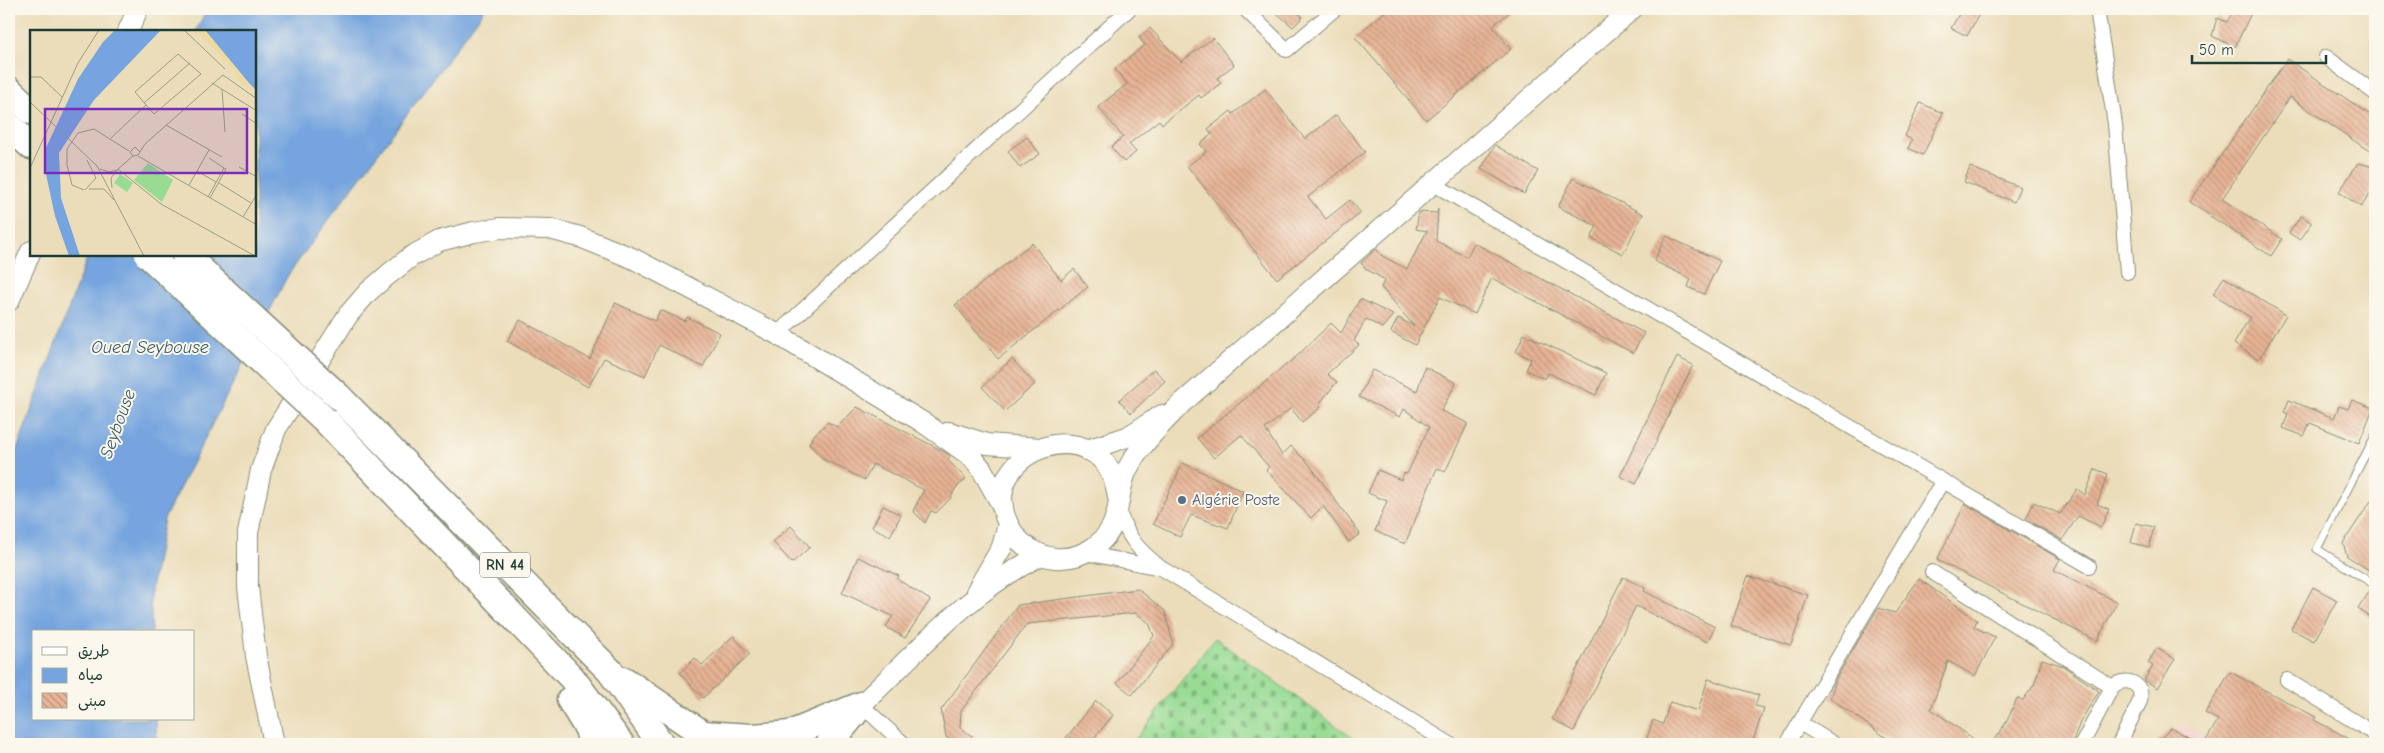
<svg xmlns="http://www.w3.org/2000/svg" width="2384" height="753" viewBox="0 0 2384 753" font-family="'Comic Neue','Playpen Sans Arabic',sans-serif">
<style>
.built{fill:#f7cfd2}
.cemetery{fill:url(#cemetery-stones);stroke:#5c8c64}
.water{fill:#75a4de;stroke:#4a7089}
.building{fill:url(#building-back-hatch)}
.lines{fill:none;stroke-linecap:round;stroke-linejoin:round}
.lane-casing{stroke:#858d77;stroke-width:9}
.street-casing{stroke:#858d77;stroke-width:16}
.secondary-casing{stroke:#858d77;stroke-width:22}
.highway-casing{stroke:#858d77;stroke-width:29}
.lane{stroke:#fff;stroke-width:7}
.street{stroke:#fff;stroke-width:14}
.secondary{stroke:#fff;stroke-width:20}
.highway{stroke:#fff;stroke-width:26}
.highway-bridge-casing{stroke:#858d77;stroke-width:29;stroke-linecap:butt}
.highway-bridge{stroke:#fff;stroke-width:26}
.service-dot{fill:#5c6f8a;stroke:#fbf7ec;stroke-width:2}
.labels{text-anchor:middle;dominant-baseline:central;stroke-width:4;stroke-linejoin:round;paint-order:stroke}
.shield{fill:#fbf7ec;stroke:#61756b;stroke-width:1}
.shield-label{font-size:15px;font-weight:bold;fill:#1f3d34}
.service-label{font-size:16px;fill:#4e5e75;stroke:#fbf7ec;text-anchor:start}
.water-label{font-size:18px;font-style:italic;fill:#395c67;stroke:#fbf7ec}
.inset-road{fill:none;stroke:#999d84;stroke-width:1}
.view{fill:#7b2cbf;fill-opacity:0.15;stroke:#7b2cbf;stroke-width:2.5}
.inset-edge{fill:none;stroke:#1f3d34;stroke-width:2.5}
</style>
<defs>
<pattern id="cemetery-stones" width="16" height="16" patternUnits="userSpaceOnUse" patternTransform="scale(1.25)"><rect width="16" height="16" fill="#98dc94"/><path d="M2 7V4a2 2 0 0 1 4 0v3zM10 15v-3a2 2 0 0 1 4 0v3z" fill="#7bb47a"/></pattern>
<pattern id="building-back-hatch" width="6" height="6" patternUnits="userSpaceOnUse" patternTransform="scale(1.25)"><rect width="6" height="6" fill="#e7b394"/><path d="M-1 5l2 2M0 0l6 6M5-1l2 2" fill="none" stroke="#bb937a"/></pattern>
</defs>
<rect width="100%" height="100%" fill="#fbf7ec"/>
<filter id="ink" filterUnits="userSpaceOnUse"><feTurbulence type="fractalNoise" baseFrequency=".02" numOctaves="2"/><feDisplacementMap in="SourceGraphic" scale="10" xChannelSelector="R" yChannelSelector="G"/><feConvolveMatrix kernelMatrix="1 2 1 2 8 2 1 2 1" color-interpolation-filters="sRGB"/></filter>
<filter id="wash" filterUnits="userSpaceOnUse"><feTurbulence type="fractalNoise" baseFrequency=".0096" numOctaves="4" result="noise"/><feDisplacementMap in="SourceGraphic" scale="20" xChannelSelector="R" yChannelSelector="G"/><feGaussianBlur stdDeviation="1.12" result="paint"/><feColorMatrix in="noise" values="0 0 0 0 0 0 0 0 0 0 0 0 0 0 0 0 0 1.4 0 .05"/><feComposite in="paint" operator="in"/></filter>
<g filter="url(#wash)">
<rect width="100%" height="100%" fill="#ebddba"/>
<!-- built -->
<polygon class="built" points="2181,724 2216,744 2169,744"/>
<!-- cemetery -->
<polygon class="cemetery" points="1215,638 1361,744 1132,744"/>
<!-- water -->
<polygon class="water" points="207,9 485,9 288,275 164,519 150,596 152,632 34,632 34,719 156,719 157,744 9,744 9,507 16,452 88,255 255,255 255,31 196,31"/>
<g id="blocks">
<!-- building -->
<g class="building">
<polygon points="1272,9 1294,9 1303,17 1293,27"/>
<polygon points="1388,9 1514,9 1492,26 1511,49 1426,120 1355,37"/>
<polygon points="1962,9 1982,9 1967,36 1951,28"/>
<polygon points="2234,9 2253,9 2235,47 2212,36 2217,18 2227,22"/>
<polygon points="1150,28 1181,62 1213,38 1234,65 1217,78 1221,83 1201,98 1199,95 1162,124 1159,120 1129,144 1136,152 1124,162 1111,147 1123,137 1098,107 1127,84 1115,69 1145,45 1139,38"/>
<polygon points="2287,59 2375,118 2375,155 2290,97 2222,199 2282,239 2271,256 2189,202"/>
<polygon points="1265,89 1305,139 1336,115 1365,152 1308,197 1326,219 1350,200 1361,213 1277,279 1187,166 1206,152 1200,144 1212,134 1208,129 1231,111 1233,114"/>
<polygon points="1920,103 1943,113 1923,155 1908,148 1912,140 1905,136"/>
<polygon points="1027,137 1040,154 1020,168 1008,151"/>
<polygon points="1495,145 1538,171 1524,194 1481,169"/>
<polygon points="2358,163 2375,167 2375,187 2361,207 2339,192"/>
<polygon points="1970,167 2020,187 2014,202 1964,182"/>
<polygon points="1573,178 1643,214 1623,254 1591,238 1597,226 1558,207"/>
<polygon points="1438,209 1436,241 1467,257 1474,243 1644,333 1633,353 1492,278 1475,314 1440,297 1415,345 1391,332 1398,318 1414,326 1381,287 1385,280 1366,269 1361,263 1376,249 1382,256 1407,269 1427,231 1416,229 1419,212 1437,213"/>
<polygon points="2301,216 2312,223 2300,240 2289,233"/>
<polygon points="1666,236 1720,261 1704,294 1688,287 1691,279 1654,261"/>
<polygon points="1032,243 1061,280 1074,269 1088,287 998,359 955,305"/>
<polygon points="2224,277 2286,315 2259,359 2234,344 2250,317 2213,294"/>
<polygon points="1360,299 1393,315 1382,328 1366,319 1354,341 1359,345 1327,374 1337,382 1319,404 1321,407 1302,422 1291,408 1265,429 1282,455 1291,446 1309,464 1360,534 1349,542 1323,506 1311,518 1266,470 1269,467 1241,435 1214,458 1197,438 1297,356 1331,323 1341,333"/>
<polygon points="615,303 655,321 660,310 685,321 687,317 720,333 703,367 659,345 645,376 604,358 588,387 507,341 520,320 590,359"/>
<polygon points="1524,334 1606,373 1596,395 1548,373 1545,379 1526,370 1531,359 1516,352"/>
<polygon points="1677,357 1693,365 1636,484 1620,476"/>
<polygon points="1012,359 1035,384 1005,411 982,387"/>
<polygon points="1425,367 1456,383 1441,411 1468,423 1445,472 1437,468 1405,544 1375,531 1387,501 1368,493 1378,470 1401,480 1404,473 1407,474 1429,427 1404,409 1400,417 1359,397 1372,370 1417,391"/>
<polygon points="1154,369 1165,381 1131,413 1119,400"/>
<polygon points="2289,400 2334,418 2339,406 2348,409 2352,400 2373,408 2359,443 2310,423 2304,436 2283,428 2288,414 2284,412"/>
<polygon points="857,407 943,451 950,456 948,460 966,479 955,489 950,499 936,513 931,511 925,523 913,511 924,490 873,464 865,480 823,459 809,444 813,436 828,422 837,427"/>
<polygon points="1183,463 1243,491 1228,528 1191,515 1180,537 1153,524"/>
<polygon points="2095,469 2108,474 2097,504 2109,509 2101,527 2078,516 2062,540 2026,519 2034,502 2060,514 2077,489 2085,495"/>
<polygon points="2375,495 2375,574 2347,556 2343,543"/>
<polygon points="1965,504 2060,559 2054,570 2117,602 2097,641 1937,560"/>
<polygon points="883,506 901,515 890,536 872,527"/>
<polygon points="2136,523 2154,527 2149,547 2131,543"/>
<polygon points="791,526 810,547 792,563 773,542"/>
<polygon points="858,557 899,576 897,579 930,600 905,638 886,627 893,616 842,593"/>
<polygon points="1748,576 1808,595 1791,645 1731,626"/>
<polygon points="1623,577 1645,588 1644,591 1715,627 1707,642 1636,606 1574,731 1552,719"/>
<polygon points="1919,579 1977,620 1974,627 1995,637 1975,676 1948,661 1931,709 1981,744 1895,744 1830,698 1837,677 1878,608 1895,613"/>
<polygon points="2313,587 2337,600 2314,641 2291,629"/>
<polygon points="1138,589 1165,611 1173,644 1132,695 1117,683 1154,636 1149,623 1136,613 1027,624 961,711 960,727 982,744 955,744 946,737 941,710 1018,605"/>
<polygon points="2371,589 2375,590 2375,620 2358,609"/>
<polygon points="733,636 750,654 703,698 680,673 695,658 702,665"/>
<polygon points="2157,648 2175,659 2157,688 2144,680 2153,666 2148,663"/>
<polygon points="2042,659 2063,666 2099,691 2080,722 2072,744 1991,744 2007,721 2017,698 2023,700 2034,685"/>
<polygon points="2230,672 2316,717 2314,720 2359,744 2204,744 2218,720 2205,713"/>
<polygon points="1708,679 1759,695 1755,706 1764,708 1752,744 1645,744 1653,720 1663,724 1670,702 1698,711"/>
<polygon points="1096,701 1113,715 1090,744 1061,744"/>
<polygon points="2171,728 2202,744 2155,744"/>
</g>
</g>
</g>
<g filter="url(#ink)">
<use href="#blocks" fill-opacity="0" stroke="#858d77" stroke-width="1"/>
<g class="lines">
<defs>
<polyline id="lane" points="2375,436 2317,549 2375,585"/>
<g id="street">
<polyline points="1245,9 1287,50 1335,9"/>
<polyline points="2097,9 2115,124 2127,272"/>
<polyline points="2326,57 2375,93"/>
<polyline points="1432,183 2089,566"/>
<polyline points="777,334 1129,9"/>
<path d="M1118,509C1128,538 1137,549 1161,568L1450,744"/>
<polyline points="1085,553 1155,567"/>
<polyline points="1932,572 2112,687"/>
<polyline points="2287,680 2375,734"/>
<polyline points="861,705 904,744"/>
<polyline points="1800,723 1834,744"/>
<polyline points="1787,744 1942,482"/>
<path d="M2082,744L2112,687C2125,676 2144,682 2140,701L2119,744"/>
</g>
<g id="secondary">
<polyline points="128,31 138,9"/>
<polyline points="9,301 31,251"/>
<polyline points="949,432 987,444 1040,448"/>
<polyline points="1087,450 1127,437 1162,415"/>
<path d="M1118,498C1106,399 964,453 1012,531C1021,546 1038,556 1055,558C1083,560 1108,543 1116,516C1120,500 1120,483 1128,468C1141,444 1162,424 1181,404L1632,9"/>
<polyline points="977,590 1002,547 1008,525"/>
<path d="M861,705C917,652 971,589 1042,555"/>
<polyline points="274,744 256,656 248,587 248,533 261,470 276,429 348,315 368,292 389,274 412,256 439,241 474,232 500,228 550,229 580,237 632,258 777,334 924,423 972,457 981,468 1003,507"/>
</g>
<g id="highway">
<polyline points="9,90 31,111"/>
<polyline points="9,126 31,146"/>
<polyline points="338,396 610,671 661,744"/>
<polyline points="326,421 572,678 621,744"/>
<polyline points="624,680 703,734 752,737 790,734 861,705"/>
<polyline points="570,700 588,729 592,744"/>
<polyline points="829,744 859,708"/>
</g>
</defs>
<!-- lane casing -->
<use href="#lane" class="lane-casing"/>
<!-- street casing -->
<use href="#street" class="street-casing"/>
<!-- secondary casing -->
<use href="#secondary" class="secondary-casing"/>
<!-- highway casing -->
<use href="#highway" class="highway-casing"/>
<!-- lane -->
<use href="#lane" class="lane"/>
<!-- street -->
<use href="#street" class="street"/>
<!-- secondary -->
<use href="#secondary" class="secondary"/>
<!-- highway -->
<use href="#highway" class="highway"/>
<defs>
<g id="highway-bridge">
<polyline points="148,255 326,421"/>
<polyline points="185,255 338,396"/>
</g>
</defs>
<!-- highway-bridge casing -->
<use href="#highway-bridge" class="highway-bridge-casing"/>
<!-- highway-bridge -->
<use href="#highway-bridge" class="highway-bridge"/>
</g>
</g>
<!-- markers -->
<circle class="service-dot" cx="1182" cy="500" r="5"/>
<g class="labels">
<!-- shield labels -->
<rect class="shield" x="480" y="552.5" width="50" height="25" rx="4"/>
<g class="shield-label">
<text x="505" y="565">RN 44</text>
</g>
<!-- service labels -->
<g class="service-label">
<text x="1192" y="500">Algérie Poste</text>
</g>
<!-- water labels -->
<g class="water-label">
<text x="150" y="347">Oued Seybouse</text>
<text transform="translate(118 424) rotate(-70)">Seybouse</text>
</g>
</g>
<!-- overview -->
<g transform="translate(30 30)">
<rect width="226" height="226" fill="#ebddba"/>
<path d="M166,0H175L226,64L206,48L204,40Z" fill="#eeda9e"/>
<path d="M118,133L143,150L132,172L104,150Z" fill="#98dc94"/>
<path d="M90,144L103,153L97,162L84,153Z" fill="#98dc94"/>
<path d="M85,0H131L64,70L29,123L31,168L50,226H39L25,186L14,135L16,118L48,49L73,12ZM175,0H226V60L219,53Z" fill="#75a4de"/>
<path class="inset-road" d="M154,0L195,39M193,45L227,69M0,47H11L32,67M182,53L227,81M192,59L195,102M0,72L67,136L114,226M114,73L160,33M212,84L227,94M136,95L192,127M81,108L116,75L105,62L148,24L171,44L124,84L116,75M110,122L105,117L100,122L103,126L108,125L115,114L193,45M103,126L88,139L131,174L225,226M108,126L227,195M179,128L194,138M209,137L227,147M0,138L48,33L69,0M70,139L79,142L87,140M167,141L186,152M189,153L221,173M159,155L179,120M82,158L81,148L88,139M59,159H74L84,170M54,160L42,155L37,135V119L48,103L64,99L99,121M55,160L66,148L57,130M178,167L194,138L196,139M180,168L196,139M213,187L227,164"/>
<path class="view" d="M15,79H217V143H15Z"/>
<rect width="226" height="226" class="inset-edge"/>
</g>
<!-- margin -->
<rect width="2384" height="753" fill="none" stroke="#fbf7ec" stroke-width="30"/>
<!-- legend -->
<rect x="32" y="630" width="162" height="90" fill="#fbf7ec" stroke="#a3ada2"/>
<rect x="42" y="647" width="25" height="8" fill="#ffffff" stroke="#a3ada2"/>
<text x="78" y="656" font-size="15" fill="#1f3d34">طريق</text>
<rect x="42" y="668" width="25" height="15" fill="#75a4de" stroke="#a3ada2"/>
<text x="78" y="680" font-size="15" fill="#1f3d34">مياه</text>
<rect x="42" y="693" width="25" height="15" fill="url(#building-back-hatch)" stroke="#a3ada2"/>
<text x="78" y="706" font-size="15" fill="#1f3d34">مبنى</text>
<!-- scale -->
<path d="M2192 55v8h134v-8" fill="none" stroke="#1f3d34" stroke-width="2.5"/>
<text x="2199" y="55" font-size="15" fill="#1f3d34" stroke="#fbf7ec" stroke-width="4" paint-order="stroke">50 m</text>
</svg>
